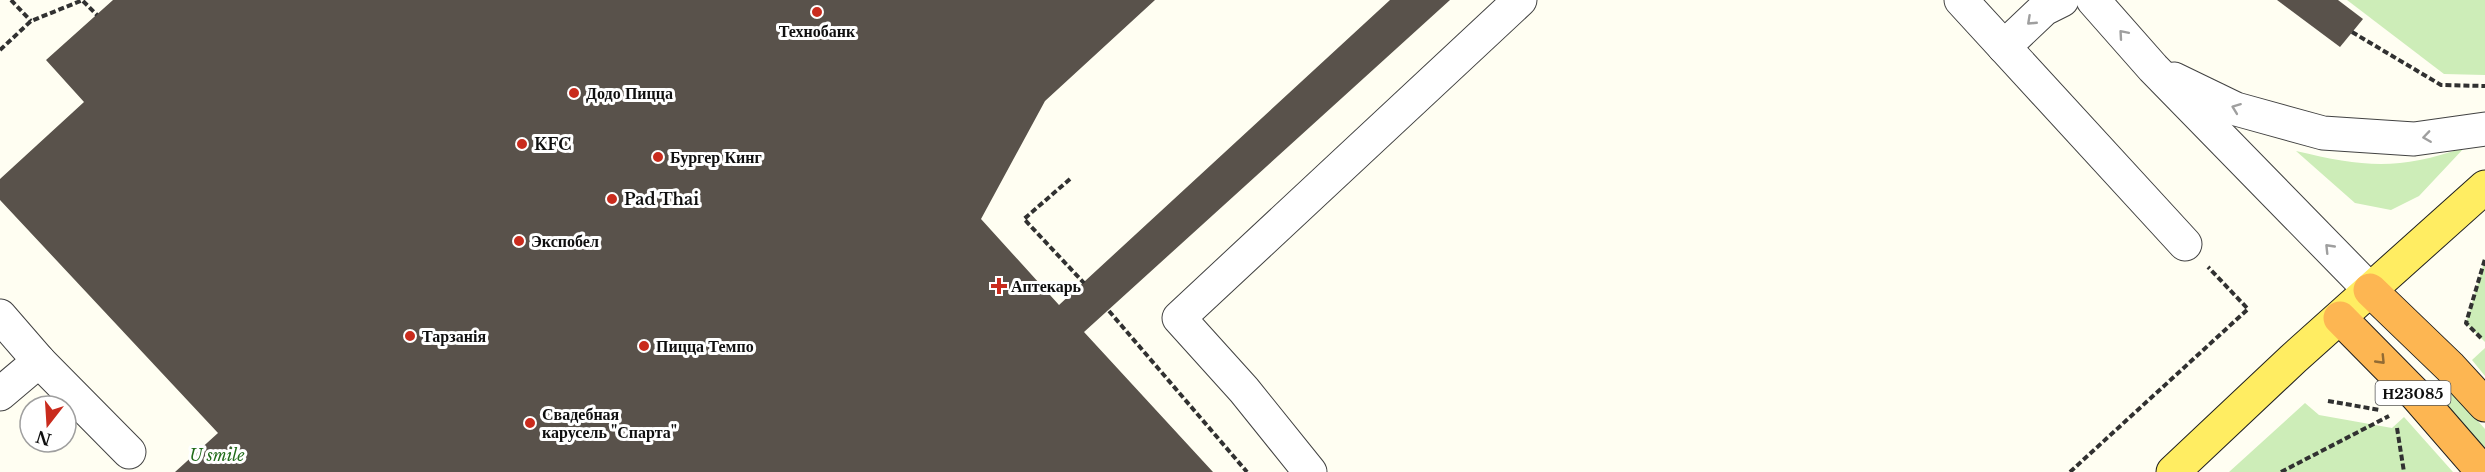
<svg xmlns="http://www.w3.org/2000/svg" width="2485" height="472" viewBox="0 0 2485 472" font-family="'Libre Baskerville',serif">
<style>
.green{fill:#cdedb8}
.building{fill:#59524b}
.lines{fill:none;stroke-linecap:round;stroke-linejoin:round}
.minor-casing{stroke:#424242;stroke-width:35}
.major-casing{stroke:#202020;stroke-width:35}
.highway-casing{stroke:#202020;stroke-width:35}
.path{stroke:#313131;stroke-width:4;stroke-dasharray:6 3;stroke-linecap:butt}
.minor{stroke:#fff;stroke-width:33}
.major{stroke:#ffed62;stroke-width:33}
.highway{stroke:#fdb652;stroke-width:33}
.oneway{stroke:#9f9f9f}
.oneway2{stroke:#926b34}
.poi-dot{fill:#c92b1d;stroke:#fff;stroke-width:2}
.labels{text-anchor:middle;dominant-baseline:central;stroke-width:6;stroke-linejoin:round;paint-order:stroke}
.shield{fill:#fff;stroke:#575757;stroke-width:1.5}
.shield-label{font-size:15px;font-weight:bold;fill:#0f0f0f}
.poi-label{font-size:16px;font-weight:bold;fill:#0f0f0f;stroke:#fff;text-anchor:start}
.park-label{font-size:16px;font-style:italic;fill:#216c1a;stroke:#fff}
</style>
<rect width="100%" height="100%" fill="#fffef2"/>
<!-- green -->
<g class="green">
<polygon points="2347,0 2485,0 2485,75 2444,74"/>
<path d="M2465,147L2419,196L2391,210L2355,203L2296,151C2364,167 2398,171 2465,147Z"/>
<polygon points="2485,259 2485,342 2466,323"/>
<polygon points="2485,348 2485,376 2472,360"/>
<polygon points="2442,381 2485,429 2485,454 2430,392"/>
<polygon points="2305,403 2319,415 2392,428 2404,417 2453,472 2229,472"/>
</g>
<!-- building -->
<g class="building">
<polygon points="113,0 1155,0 1045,101 981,219 1059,305 1390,0 1450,0 1084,332 1213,472 175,472 218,433 0,200 0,179 84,102 46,60"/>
<polygon points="2277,0 2338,0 2363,19 2340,47"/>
</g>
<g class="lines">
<defs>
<g id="minor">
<polyline points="1961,0 2185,244"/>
<polyline points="2093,0 2153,68 2370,290"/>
<polyline points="2004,47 2044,9 2062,0"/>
<polyline points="2174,79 2236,109 2323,133 2414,139 2485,129"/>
<polyline points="0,316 39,361 129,452"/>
<polyline points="0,394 39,361"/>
<polyline points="1310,472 1244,390 1179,318 1520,0"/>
</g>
<polyline id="major" points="2173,472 2293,359 2485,187"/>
<g id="highway">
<polyline points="2370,290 2450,367 2485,405"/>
<polyline points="2340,318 2417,396 2483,472"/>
</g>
</defs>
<!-- minor casing -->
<use href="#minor" class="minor-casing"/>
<!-- major casing -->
<use href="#major" class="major-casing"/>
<!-- highway casing -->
<use href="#highway" class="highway-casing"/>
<!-- path -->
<g class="path">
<polyline points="11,0 31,21"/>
<polyline points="83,1 97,15"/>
<polyline points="2352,32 2441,85 2485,86"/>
<polyline points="0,50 31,21 83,0"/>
<polyline points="1070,179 1024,219 1084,283"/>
<polyline points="1109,311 1247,472"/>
<polyline points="2481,338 2466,323 2485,259"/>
<polyline points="2328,401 2380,410"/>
<polyline points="2397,428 2404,472"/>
<polyline points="2070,472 2248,309 2208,267"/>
<polyline points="2281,472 2389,416"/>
</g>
<!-- minor -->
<use href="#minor" class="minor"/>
<!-- major -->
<use href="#major" class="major"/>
<!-- highway -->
<use href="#highway" class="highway"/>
</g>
<!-- one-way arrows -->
<defs><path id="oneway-chevron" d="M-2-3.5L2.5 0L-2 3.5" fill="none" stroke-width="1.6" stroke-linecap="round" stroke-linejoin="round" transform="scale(1.5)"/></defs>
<g class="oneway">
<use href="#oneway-chevron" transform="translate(2031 21) rotate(137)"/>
<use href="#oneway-chevron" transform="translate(2123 34) rotate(-131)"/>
<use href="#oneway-chevron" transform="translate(2236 108) rotate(-159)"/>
<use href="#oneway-chevron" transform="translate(2427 137) rotate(172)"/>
<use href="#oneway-chevron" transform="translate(2329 248) rotate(-134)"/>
</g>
<use class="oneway2" href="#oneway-chevron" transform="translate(2381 360) rotate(46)"/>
<!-- markers -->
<g class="poi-dot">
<circle cx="817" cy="12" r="6"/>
<circle cx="574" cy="93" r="6"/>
<circle cx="522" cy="144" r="6"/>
<circle cx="658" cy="157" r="6"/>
<circle cx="612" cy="199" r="6"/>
<circle cx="519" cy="241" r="6"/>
<path d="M996 277h6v6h6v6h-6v6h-6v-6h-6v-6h6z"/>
<circle cx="410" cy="336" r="6"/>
<circle cx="644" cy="346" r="6"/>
<circle cx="530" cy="423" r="6"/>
</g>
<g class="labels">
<!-- shield labels -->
<rect class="shield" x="2375.5" y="381" width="75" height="24" rx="4.5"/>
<g class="shield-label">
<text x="2413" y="393">Н23085</text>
</g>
<!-- poi labels -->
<g class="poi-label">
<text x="817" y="31" text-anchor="middle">Технобанк</text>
<text x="586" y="93">Додо Пицца</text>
<text x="534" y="144">KFC</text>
<text x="670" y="157">Бургер Кинг</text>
<text x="624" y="199">Pad Thai</text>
<text x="531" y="241">Экспобел</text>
<text x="1011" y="286">Аптекарь</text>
<text x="422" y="336">Тарзанія</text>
<text x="656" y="346">Пицца Темпо</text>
<text x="542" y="414">Свадебная<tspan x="542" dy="18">карусель "Спарта"</tspan></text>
</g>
<!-- park labels -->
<g class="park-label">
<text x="217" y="455">U smile</text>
</g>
</g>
<!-- north arrow -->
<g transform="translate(48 424) rotate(197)"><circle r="28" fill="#ffffff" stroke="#9f9f9f" stroke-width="1.5"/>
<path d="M0-4.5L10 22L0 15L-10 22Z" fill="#c92b1d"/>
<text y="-9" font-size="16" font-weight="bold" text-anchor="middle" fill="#0f0f0f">N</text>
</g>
</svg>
